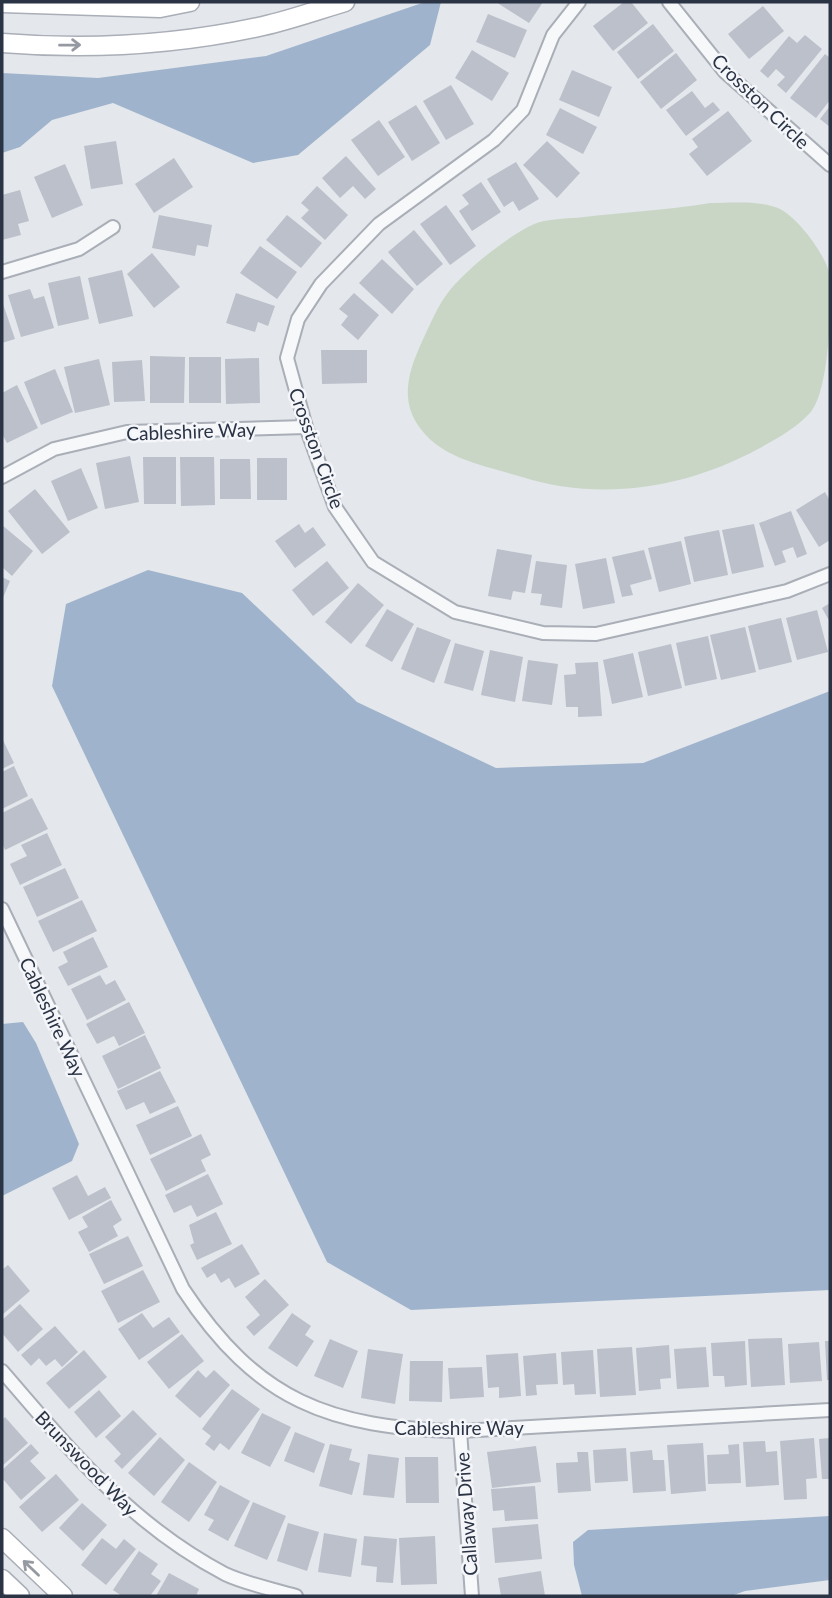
<svg xmlns="http://www.w3.org/2000/svg" width="832" height="1598" viewBox="0 0 832 1598" font-family="Lato,sans-serif">
<style>
.green{fill:#c9d6c5}
.water{fill:#9fb4cc}
.building{fill:#bbc0ca}
.lines{fill:none;stroke-linecap:round;stroke-linejoin:round}
.street-casing{stroke:#a9aeb7;stroke-width:16}
.secondary-casing{stroke:#a9aeb7;stroke-width:21}
.street{stroke:#f7f8fa;stroke-width:12}
.secondary{stroke:#fff;stroke-width:18}
.oneway{stroke:#959aa2}
.labels{text-anchor:middle;dominant-baseline:central;stroke-width:5;stroke-linejoin:round;paint-order:stroke}
.street-label{font-size:19px;fill:#2b3445;stroke:#f4f6f9}
</style>
<rect width="100%" height="100%" fill="#e4e7ec"/>
<!-- green -->
<path class="green" d="M710,203C731,203 761,200 780,209C798,218 824,253 829,272C832,300 830,391 810,413C795,429 776,439 758,449C686,488 601,502 522,477C487,466 443,460 420,428C400,402 408,373 420,346C429,327 437,306 450,290C468,268 507,237 532,225C546,218 568,219 584,217C626,212 668,210 710,203Z"/>
<!-- water -->
<g class="water">
<polygon points="425,2 441,2 430,45 298,155 253,163 113,103 52,120 20,147 2,153 2,73 98,78 266,56"/>
<polygon points="148,570 242,593 357,702 496,768 643,763 830,691 830,1290 411,1310 327,1262 52,686 66,604"/>
<polygon points="23,1022 36,1043 79,1144 72,1161 2,1196 2,1024"/>
<polygon points="830,1516 830,1580 745,1591 731,1596 582,1596 574,1565 573,1542 588,1530"/>
</g>
<!-- building -->
<g class="building">
<polygon points="496,2 543,2 529,23"/>
<polygon points="624,2 631,2 648,23 613,51 593,26"/>
<polygon points="763,6 784,31 749,59 728,34"/>
<polygon points="488,14 527,30 515,58 476,42"/>
<polygon points="653,24 674,51 638,79 617,52"/>
<polygon points="805,35 822,49 786,93 777,85 785,77 776,69 768,78 760,71 789,36 797,43"/>
<polygon points="472,50 509,73 492,101 455,78"/>
<polygon points="676,53 697,80 661,109 640,82"/>
<polygon points="825,54 830,58 830,100 816,118 790,98"/>
<polygon points="572,70 612,87 599,117 559,100"/>
<polygon points="451,85 474,124 446,140 423,101"/>
<polygon points="692,91 705,108 713,102 720,110 686,136 666,110"/>
<polygon points="416,105 440,143 412,161 388,122"/>
<polygon points="830,106 830,127 820,119"/>
<polygon points="560,108 597,127 583,154 546,135"/>
<polygon points="728,111 752,141 707,176 689,154 698,147 692,139"/>
<polygon points="379,120 405,157 378,176 351,140"/>
<polygon points="116,141 123,184 91,189 84,146"/>
<polygon points="547,141 580,173 557,198 523,165"/>
<polygon points="346,156 376,189 365,199 353,186 340,198 322,178"/>
<polygon points="174,158 193,187 154,213 135,184"/>
<polygon points="516,162 539,199 519,211 513,201 504,207 487,179"/>
<polygon points="65,164 83,205 52,218 34,177"/>
<polygon points="481,182 501,212 472,231 459,211 469,204 462,195"/>
<polygon points="317,186 348,215 325,240 301,218 309,210 301,203"/>
<polygon points="20,190 29,221 18,224 21,235 2,240 2,195"/>
<polygon points="446,205 476,246 450,265 420,224"/>
<polygon points="159,215 212,225 208,247 197,245 195,256 152,248"/>
<polygon points="287,215 322,243 301,268 266,240"/>
<polygon points="414,230 443,264 417,286 388,252"/>
<polygon points="260,246 297,272 277,299 240,273"/>
<polygon points="152,253 180,287 154,308 127,274"/>
<polygon points="382,259 414,289 392,314 359,283"/>
<polygon points="122,270 133,316 99,324 88,278"/>
<polygon points="80,276 89,319 58,326 48,283"/>
<polygon points="30,289 34,299 44,296 54,328 21,337 8,295"/>
<polygon points="236,293 275,306 268,326 258,322 255,332 226,323"/>
<polygon points="354,293 379,315 358,340 341,325 348,316 339,309"/>
<polygon points="2,301 15,339 2,343"/>
<polygon points="321,350 367,350 367,383 322,384"/>
<polygon points="150,356 185,357 184,403 150,403"/>
<rect x="189" y="357" width="32" height="46"/>
<polygon points="259,358 260,403 226,404 225,359"/>
<polygon points="99,359 110,405 75,413 64,367"/>
<polygon points="142,360 145,401 114,402 112,362"/>
<polygon points="55,369 73,412 41,425 24,382"/>
<polygon points="17,385 38,428 7,443 2,434 2,393"/>
<polygon points="130,456 139,502 105,509 96,463"/>
<polygon points="143,457 176,457 176,504 144,504"/>
<polygon points="180,457 214,457 215,505 181,506"/>
<rect x="257" y="458" width="30" height="42"/>
<polygon points="220,459 250,459 251,499 220,499"/>
<polygon points="81,468 98,508 68,521 51,481"/>
<polygon points="35,489 70,532 42,554 8,511"/>
<polygon points="825,492 830,501 830,540 819,547 796,510"/>
<polygon points="791,511 807,554 797,558 793,547 782,551 786,562 775,566 759,523"/>
<polygon points="299,524 305,533 313,527 326,545 295,568 275,541"/>
<polygon points="754,524 764,567 732,574 722,530"/>
<polygon points="2,525 33,551 12,576 2,567"/>
<polygon points="719,530 728,575 694,582 684,537"/>
<polygon points="681,541 691,584 659,592 648,548"/>
<polygon points="497,549 532,555 525,593 513,591 511,600 488,596"/>
<polygon points="644,550 652,579 630,585 633,595 622,597 612,557"/>
<polygon points="606,558 615,603 583,609 575,564"/>
<polygon points="327,561 349,588 313,616 292,590"/>
<polygon points="536,561 567,565 562,608 540,605 542,594 531,593"/>
<polygon points="2,577 10,581 2,600"/>
<polygon points="358,583 384,605 351,644 325,622"/>
<polygon points="830,603 830,622 822,608"/>
<polygon points="387,609 414,624 392,662 365,646"/>
<polygon points="817,610 828,652 797,660 786,618"/>
<polygon points="781,618 792,662 759,670 748,626"/>
<polygon points="417,627 451,640 434,683 401,669"/>
<polygon points="745,627 756,672 721,680 710,635"/>
<polygon points="708,636 717,679 685,686 676,643"/>
<polygon points="455,643 484,651 473,691 444,683"/>
<polygon points="671,644 682,688 648,696 638,652"/>
<polygon points="490,650 523,657 515,702 481,695"/>
<polygon points="633,653 643,697 612,704 603,660"/>
<polygon points="528,660 558,664 552,705 522,701"/>
<polygon points="598,662 602,716 578,717 578,707 566,707 564,675 576,674 575,663"/>
<polygon points="2,738 14,763 2,769"/>
<polygon points="14,766 28,796 2,809 2,772"/>
<polygon points="32,798 48,829 5,850 2,843 2,813"/>
<polygon points="47,833 62,865 20,885 10,864 27,856 21,845"/>
<polygon points="65,868 79,898 37,917 23,887"/>
<polygon points="82,900 97,931 53,952 38,921"/>
<polygon points="93,937 108,967 68,986 58,967 68,962 63,952"/>
<polygon points="100,975 106,985 115,980 126,1000 87,1020 71,989"/>
<polygon points="129,1002 145,1033 119,1046 114,1036 97,1044 86,1024"/>
<polygon points="145,1035 161,1068 118,1089 102,1056"/>
<polygon points="160,1071 176,1102 150,1114 144,1102 126,1110 117,1091"/>
<polygon points="178,1106 192,1136 150,1155 136,1125"/>
<polygon points="201,1134 211,1155 201,1160 206,1171 166,1191 150,1159"/>
<polygon points="208,1174 223,1204 197,1217 191,1205 174,1213 165,1195"/>
<polygon points="77,1175 88,1196 105,1187 111,1198 69,1220 52,1188"/>
<polygon points="111,1200 122,1220 113,1226 118,1236 89,1252 78,1232 88,1227 82,1217"/>
<polygon points="216,1212 232,1244 197,1260 190,1245 194,1243 189,1225"/>
<polygon points="128,1236 143,1266 104,1284 89,1254"/>
<polygon points="242,1244 260,1274 235,1288 229,1278 221,1283 215,1273 207,1278 201,1268"/>
<polygon points="8,1265 30,1291 2,1315 2,1270"/>
<polygon points="143,1270 160,1302 118,1323 101,1291"/>
<polygon points="265,1279 289,1305 254,1336 246,1327 260,1315 245,1297"/>
<polygon points="20,1304 43,1329 18,1352 2,1333 2,1320"/>
<polygon points="142,1313 153,1328 169,1317 180,1332 139,1360 118,1329"/>
<polygon points="292,1313 311,1326 305,1335 314,1341 297,1367 268,1348"/>
<polygon points="55,1326 78,1352 62,1367 55,1359 46,1366 39,1358 31,1366 21,1355"/>
<polygon points="182,1334 204,1361 169,1389 147,1362"/>
<polygon points="782,1338 785,1385 751,1387 748,1339"/>
<polygon points="330,1339 358,1351 343,1388 314,1376"/>
<polygon points="745,1341 747,1385 725,1387 724,1376 713,1376 711,1343"/>
<polygon points="825,1341 830,1341 830,1380 827,1380"/>
<polygon points="819,1342 822,1381 790,1383 788,1344"/>
<polygon points="669,1345 671,1378 660,1379 661,1389 639,1391 636,1348"/>
<polygon points="632,1347 636,1395 600,1397 597,1349"/>
<polygon points="706,1347 709,1387 677,1389 674,1349"/>
<polygon points="368,1349 403,1354 395,1404 361,1398"/>
<polygon points="84,1350 107,1377 69,1409 46,1383"/>
<polygon points="593,1350 596,1394 575,1395 574,1384 563,1385 561,1352"/>
<polygon points="518,1353 521,1396 499,1398 499,1387 488,1388 486,1355"/>
<polygon points="556,1353 558,1384 536,1385 537,1395 526,1396 523,1356"/>
<polygon points="410,1361 443,1361 442,1402 409,1401"/>
<polygon points="482,1367 484,1397 450,1399 448,1368"/>
<polygon points="198,1370 206,1378 214,1370 230,1385 200,1418 175,1396"/>
<polygon points="232,1389 260,1409 229,1450 220,1443 214,1451 205,1444 211,1436 202,1429"/>
<polygon points="99,1390 121,1416 96,1438 74,1412"/>
<polygon points="133,1410 157,1434 122,1469 114,1461 121,1454 105,1437"/>
<polygon points="262,1413 291,1427 270,1467 241,1453"/>
<polygon points="5,1417 28,1443 2,1466 2,1420"/>
<polygon points="295,1432 325,1444 314,1473 284,1461"/>
<polygon points="160,1437 185,1460 154,1496 128,1473"/>
<polygon points="814,1438 817,1478 806,1479 807,1499 784,1500 780,1441"/>
<polygon points="830,1438 830,1479 822,1479 819,1439"/>
<polygon points="765,1441 766,1452 777,1451 779,1485 746,1487 743,1442"/>
<polygon points="703,1443 706,1491 671,1494 667,1445"/>
<polygon points="31,1444 39,1453 30,1461 46,1478 21,1500 2,1478 2,1470"/>
<polygon points="330,1444 352,1449 349,1460 360,1463 352,1495 319,1486"/>
<polygon points="739,1444 741,1483 708,1484 707,1455 729,1454 728,1445"/>
<polygon points="536,1446 541,1482 492,1488 487,1452"/>
<polygon points="626,1448 628,1481 595,1483 593,1450"/>
<polygon points="652,1450 653,1460 664,1460 666,1491 633,1493 630,1452"/>
<polygon points="577,1452 588,1452 591,1491 558,1493 556,1463 578,1462"/>
<polygon points="368,1454 399,1458 394,1498 363,1495"/>
<polygon points="405,1457 438,1457 439,1503 406,1503"/>
<polygon points="189,1462 217,1482 189,1522 161,1502"/>
<polygon points="56,1474 79,1500 42,1532 19,1507"/>
<polygon points="220,1485 250,1501 228,1541 208,1530 214,1520 204,1515"/>
<polygon points="535,1486 538,1519 505,1521 504,1510 493,1511 491,1489"/>
<polygon points="253,1502 286,1516 267,1560 234,1546"/>
<polygon points="82,1503 107,1525 83,1551 59,1528"/>
<polygon points="288,1523 319,1532 307,1571 277,1561"/>
<polygon points="538,1524 542,1559 495,1563 492,1528"/>
<polygon points="324,1533 357,1539 351,1577 318,1572"/>
<polygon points="364,1536 397,1539 393,1583 376,1582 377,1567 361,1565"/>
<polygon points="435,1536 437,1584 401,1585 399,1538"/>
<polygon points="102,1538 116,1549 124,1539 136,1549 106,1585 81,1565"/>
<polygon points="139,1551 158,1564 151,1574 161,1581 150,1596 122,1596 113,1590"/>
<polygon points="541,1571 545,1596 501,1596 498,1578"/>
<polygon points="169,1573 199,1589 196,1596 156,1596"/>
</g>
<g class="lines">
<defs>
<g id="street">
<polyline points="579,2 553,35 523,110 494,140 379,224 321,284 298,319 287,358 306,427 335,507 373,562 455,612 543,633 596,634 787,591 830,574"/>
<polyline points="669,2 725,72 830,165"/>
<polyline points="2,272 79,249 113,227"/>
<polyline points="2,477 54,449 127,432 306,427"/>
<path d="M2,909L183,1289C257,1401 329,1428 460,1431L830,1410"/>
<path d="M2,1371C70,1450 130,1524 225,1574C246,1584 273,1589 296,1596"/>
<polyline points="460,1431 472,1596"/>
</g>
<g id="secondary">
<polyline points="2,3 160,8 190,2"/>
<path d="M2,43C89,50 177,45 263,26C290,20 318,10 345,2"/>
<polyline points="2,1538 63,1596"/>
<polyline points="2,1579 20,1596"/>
</g>
</defs>
<!-- street casing -->
<use href="#street" class="street-casing"/>
<!-- secondary casing -->
<use href="#secondary" class="secondary-casing"/>
<!-- street -->
<use href="#street" class="street"/>
<!-- secondary -->
<use href="#secondary" class="secondary"/>
</g>
<!-- one-way arrows -->
<defs><path id="oneway-shaft" d="M-6 0H5M1.5-3L5.5 0L1.5 3" fill="none" stroke-width="1.6" stroke-linecap="round" stroke-linejoin="round" transform="scale(1.75)"/></defs>
<g class="oneway">
<use href="#oneway-shaft" transform="translate(70 45) rotate(-1)"/>
<use href="#oneway-shaft" transform="translate(31 1568) rotate(-136)"/>
</g>
<g class="labels">
<!-- street labels -->
<g class="street-label">
<text transform="translate(761 101) rotate(44)">Crosston Circle</text>
<text transform="translate(191 431) rotate(-2)">Cableshire Way</text>
<text transform="translate(317 448) rotate(70)">Crosston Circle</text>
<text transform="translate(53 1017) rotate(65)">Cableshire Way</text>
<text x="459" y="1427">Cableshire Way</text>
<text transform="translate(87 1463) rotate(46)">Brunswood Way</text>
<text transform="translate(466 1514) rotate(-94)">Callaway Drive</text>
</g>
</g>
<!-- border -->
<rect width="832" height="1598" fill="none" stroke="#2b3445" stroke-width="7"/>
</svg>
